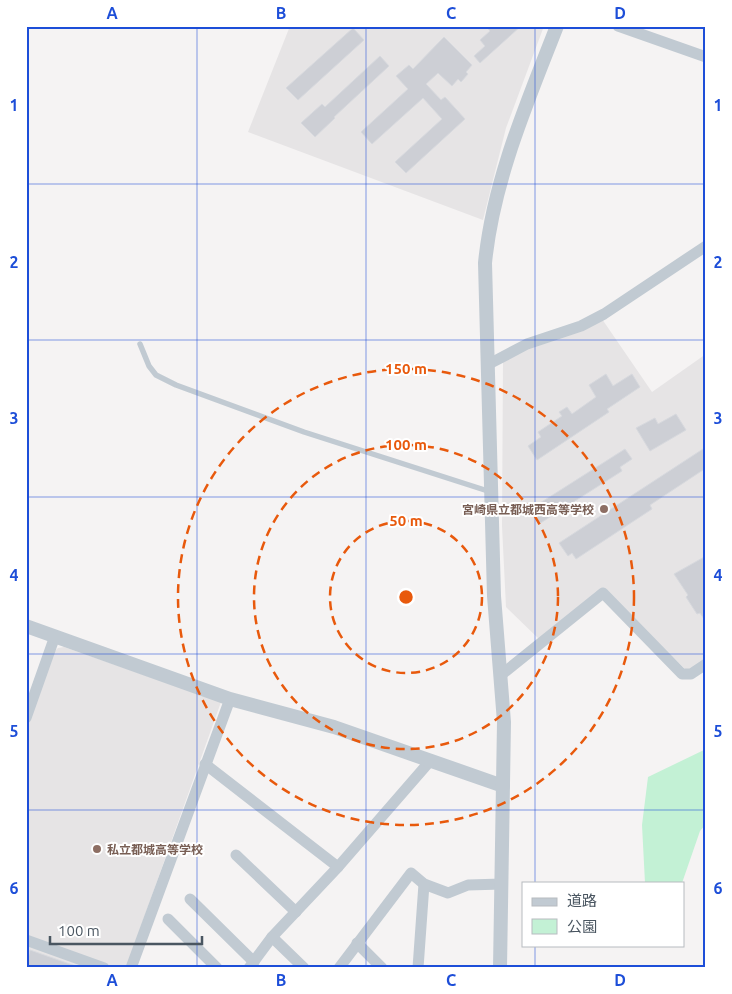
<svg xmlns="http://www.w3.org/2000/svg" width="732" height="994" viewBox="0 0 732 994" font-family="Ubuntu,'Noto Sans JP',sans-serif">
<style>
.education{fill:#e6e4e5}
.green{fill:#c3f1d5}
.building{fill:#cdcfd5;stroke:#d7d9de}
.lines{fill:none;stroke-linecap:round;stroke-linejoin:round}
.service{stroke:#c1cad2;stroke-width:5.5}
.minor{stroke:#c1cad2;stroke-width:11}
.tertiary{stroke:#c1cad2;stroke-width:14}
.grid{fill:none;stroke:#1d4ed8;stroke-width:1;stroke-opacity:0.55}
.ring{fill:none;stroke:#e8590c;stroke-width:2.5;stroke-dasharray:9 6}
.education-dot{fill:#8d6e63;stroke:#fff;stroke-width:2}
.labels{text-anchor:middle;dominant-baseline:central;stroke-width:4;stroke-linejoin:round;paint-order:stroke}
.education-label{font-size:12px;font-weight:bold;fill:#785e54;stroke:#fff;text-anchor:end}
.centre{fill:#e8590c;stroke:#fff;stroke-width:2.5}
.ring-label{font-size:15px;text-anchor:middle;font-weight:bold;fill:#e8590c;stroke:#fff;stroke-width:4;stroke-linejoin:round;paint-order:stroke}
.neatline{fill:none;stroke:#1d4ed8;stroke-width:2}
.grid-label{font-size:16px;text-anchor:middle;font-weight:bold;fill:#1d4ed8}
</style>
<rect width="100%" height="100%" fill="#f5f3f3"/>
<!-- education -->
<g class="education">
<polygon points="290,26 544,26 506,128 483,220 248,132"/>
<polygon points="602,319 652,392 706,354 706,659 687,671 604,589 540,640 506,607 502,526 503,362 528,348"/>
<polygon points="64,647 221,702 126,968 26,968 26,730 54,652 58,648"/>
</g>
<!-- green -->
<polygon class="green" points="706,749 706,824 700,831 682,883 645,883 642,825 648,777"/>
<!-- building -->
<g class="building">
<polygon points="486,26 521,26 480,63 474,56 485,46 480,40 490,31"/>
<polygon points="353,28 364,40 298,100 286,88"/>
<polygon points="444,37 472,65 466,72 468,74 461,82 458,79 452,86 438,73 426,84 441,100 445,97 465,119 406,173 395,162 442,119 423,98 372,144 361,132 408,89 396,76 409,65 413,69"/>
<polygon points="380,56 389,66 334,117 335,118 315,137 301,123 322,104 325,107"/>
<polygon points="606,374 613,386 632,374 640,387 607,409 609,412 537,460 528,446 541,437 538,432 562,416 559,412 567,407 572,414 596,397 589,385"/>
<polygon points="676,414 686,430 650,451 636,428 655,418 658,424"/>
<polygon points="706,447 706,468 650,505 652,509 576,559 572,553 568,556 559,543"/>
<polygon points="625,449 632,459 620,467 622,471 539,524 529,510"/>
<polygon points="706,556 706,622 700,613 697,614 686,597 688,595 674,574"/>
<polygon points="30,950 81,968 26,968"/>
</g>
<g class="lines">
<!-- service -->
<polyline class="service" points="140,344 149,366 156,375 176,385 304,432 491,492"/>
<!-- minor -->
<g class="minor">
<polyline points="618,26 706,57"/>
<polyline points="489,364 527,344 581,326 604,314 706,246"/>
<polyline points="501,675 603,593 682,674 691,674 706,664"/>
<polyline points="26,718 55,636"/>
<polyline points="205,764 338,867"/>
<polyline points="236,855 296,912"/>
<polyline points="190,899 254,962"/>
<polyline points="168,919 217,968"/>
<polyline points="272,937 304,968"/>
<polyline points="26,940 104,968"/>
<polyline points="357,943 382,968"/>
<polyline points="131,968 230,699"/>
<polyline points="249,968 272,937 338,867 431,760"/>
<polyline points="339,968 411,873 424,884 448,893 468,885 502,884"/>
<polyline points="418,968 424,884"/>
</g>
<!-- tertiary -->
<g class="tertiary">
<polyline points="26,626 230,699 334,727 503,786"/>
<path d="M500,968L504,722L494,596L485,263C493,181 527,103 557,26"/>
</g>
</g>
<!-- grid -->
<path class="grid" d="M197,26V968M366,26V968M535,26V883M26,184H706M26,340H706M26,497H706M26,654H706M26,810H706M535,945V968"/>
<!-- distance rings -->
<g class="ring">
<circle cx="406" cy="597" r="76"/>
<circle cx="406" cy="597" r="152"/>
<circle cx="406" cy="597" r="228"/>
</g>
<!-- markers -->
<g class="education-dot">
<circle cx="604" cy="509" r="5"/>
<circle cx="97" cy="849" r="5"/>
</g>
<g class="labels">
<!-- education labels -->
<g class="education-label">
<text x="594" y="509">宮崎県立都城西高等学校</text>
<text x="107" y="849" text-anchor="start">私立都城高等学校</text>
</g>
</g>
<circle cx="406" cy="597" r="8" class="centre"/>
<g class="ring-label">
<text x="406" y="374">150 m</text>
<text x="406" y="450">100 m</text>
<text x="406" y="526">50 m</text>
</g>
<!-- border -->
<rect width="732" height="994" fill="none" stroke="#ffffff" stroke-width="55"/>
<!-- legend -->
<rect x="522" y="882" width="162" height="65" fill="#ffffff" stroke="#b7bbc0"/>
<rect x="532" y="898" width="25" height="8" fill="#c1cad2" stroke="#b7bbc0"/>
<text x="567" y="906" font-size="15" fill="#4a5661">道路</text>
<rect x="532" y="919" width="25" height="15" fill="#c3f1d5" stroke="#b7bbc0"/>
<text x="567" y="932" font-size="15" fill="#4a5661">公園</text>
<!-- scale -->
<path d="M50 936v8h152v-8" fill="none" stroke="#4a5661" stroke-width="2.5"/>
<text x="58" y="936" font-size="15" fill="#4a5661" stroke="#ffffff" stroke-width="4" paint-order="stroke">100 m</text>
<rect x="28" y="28" width="676" height="938" class="neatline"/>
<g class="grid-label">
<text x="112" y="19">A</text>
<text x="281" y="19">B</text>
<text x="451" y="19">C</text>
<text x="620" y="19">D</text>
<text x="14" y="111">1</text>
<text x="718" y="111">1</text>
<text x="14" y="268">2</text>
<text x="718" y="268">2</text>
<text x="14" y="424">3</text>
<text x="718" y="424">3</text>
<text x="14" y="581">4</text>
<text x="718" y="581">4</text>
<text x="14" y="737">5</text>
<text x="718" y="737">5</text>
<text x="14" y="894">6</text>
<text x="718" y="894">6</text>
<text x="112" y="986">A</text>
<text x="281" y="986">B</text>
<text x="451" y="986">C</text>
<text x="620" y="986">D</text>
</g>
</svg>
